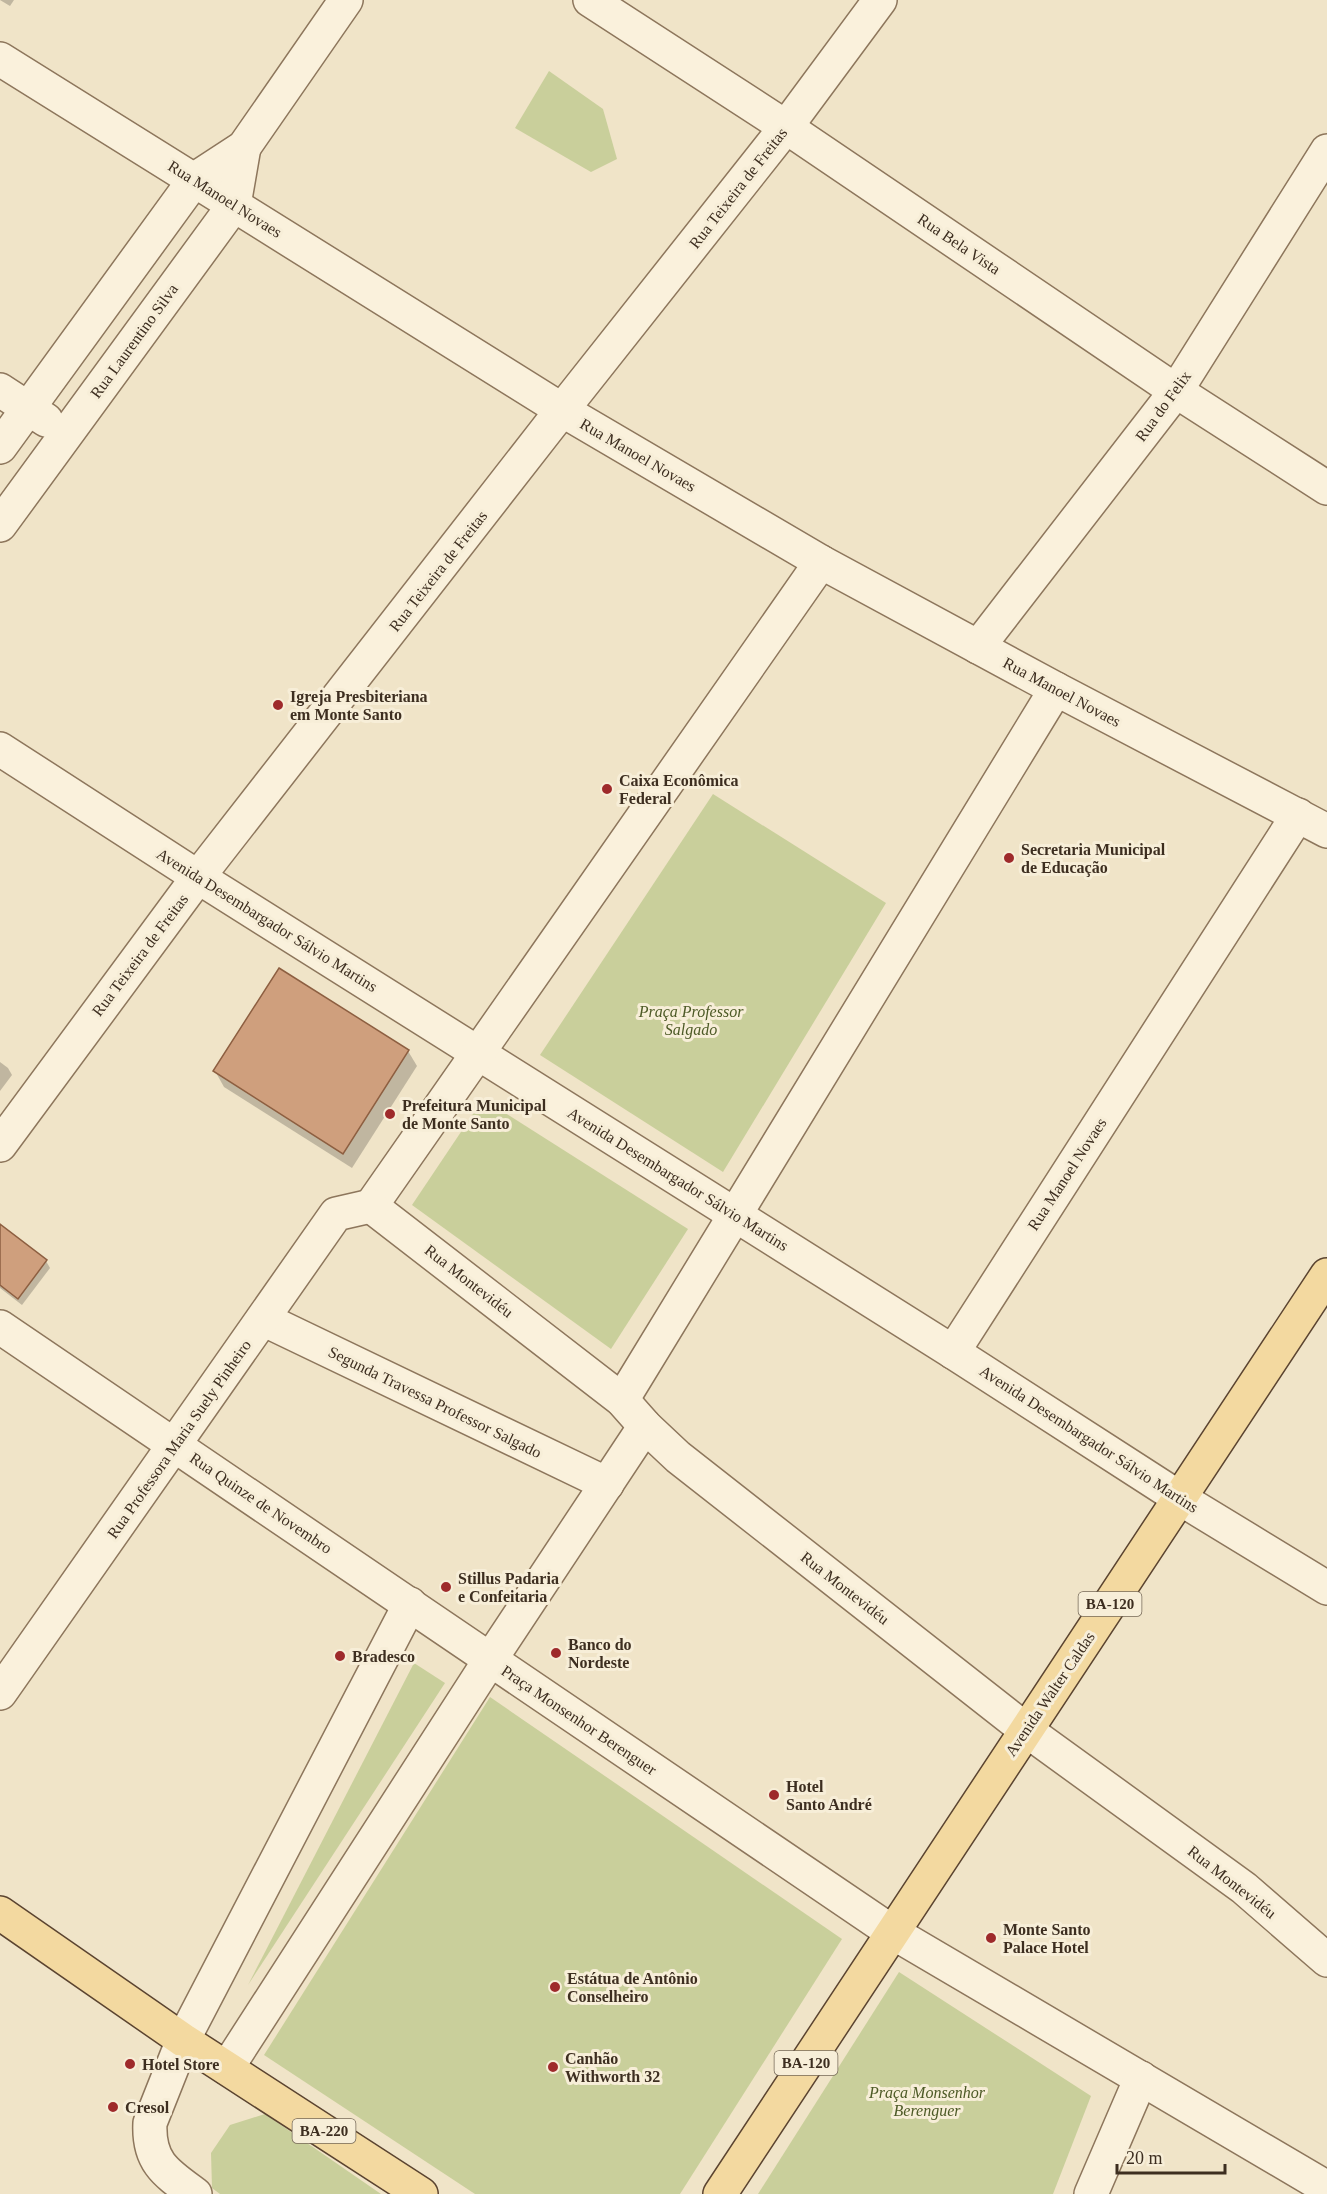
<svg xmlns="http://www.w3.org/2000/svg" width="1327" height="2194" viewBox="0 0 1327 2194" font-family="Georgia,serif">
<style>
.green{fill:#c9cf9b}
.shadow{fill:#0003}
.building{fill:#cf9f7d;stroke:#8d5f41;stroke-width:1.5}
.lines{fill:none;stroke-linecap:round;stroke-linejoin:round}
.minor-casing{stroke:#8d765c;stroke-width:36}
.major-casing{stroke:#5b4430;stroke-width:36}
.minor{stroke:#faf1dc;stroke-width:33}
.major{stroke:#f3d9a0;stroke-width:33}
.poi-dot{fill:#9e2a2b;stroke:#f7eed8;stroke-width:2}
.labels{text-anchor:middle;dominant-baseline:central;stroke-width:6;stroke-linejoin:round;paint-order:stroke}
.shield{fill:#f7eed8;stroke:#756857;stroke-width:1.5}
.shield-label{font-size:15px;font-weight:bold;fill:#3d2e20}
.street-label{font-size:16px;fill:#3d2e20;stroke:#f7eed8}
.poi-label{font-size:16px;font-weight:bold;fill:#3d2e20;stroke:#f7eed8;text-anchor:start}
.park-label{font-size:16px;font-style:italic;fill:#4d5a26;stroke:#f7eed8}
</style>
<rect width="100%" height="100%" fill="#f0e4c8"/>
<!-- green -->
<g class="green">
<polygon points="549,71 603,109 617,159 591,172 515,128"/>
<polygon points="713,794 886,903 723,1172 540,1055"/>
<polygon points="483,1099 688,1229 611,1349 412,1205"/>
<polygon points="414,1663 445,1683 248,1985"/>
<polygon points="490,1697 842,1939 680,2194 475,2194 264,2055"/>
<polygon points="899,1972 1091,2096 1053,2194 758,2194"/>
<polygon points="265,2114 381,2194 220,2194 212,2188 211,2153 230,2125"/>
</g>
<!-- shadow -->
<g class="shadow">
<polygon points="0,0 14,0 10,6"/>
<polygon points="408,1051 417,1066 352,1168 224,1087 215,1071"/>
<polygon points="0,1062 8,1068 12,1075 0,1091"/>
<polygon points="0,1226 46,1261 50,1268 22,1305 0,1288"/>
</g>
<!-- building -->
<g class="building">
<polygon points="279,968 409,1050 343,1154 213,1071"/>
<polygon points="0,1224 47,1260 18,1299 0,1285"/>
</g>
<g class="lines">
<defs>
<g id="minor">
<polyline points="590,0 786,127 1176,391 1327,488"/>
<polyline points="0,59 562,410 821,562 1056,689 1327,831"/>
<polyline points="0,390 46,420"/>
<polyline points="0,447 195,179 244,147 346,0"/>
<polyline points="0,525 234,205 244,147"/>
<polyline points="978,647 1176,391 1327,151"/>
<polyline points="0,749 198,877 953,1352 1181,1499 1327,1588"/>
<polyline points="0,1145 198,877 562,410 786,127 880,0"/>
<polyline points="371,1206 622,1400 645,1426 678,1457 1026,1730 1244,1888 1327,1960"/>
<polyline points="371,1206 821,562"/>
<polyline points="263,1319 607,1484"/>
<polyline points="0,1327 892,1932 1327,2188"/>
<polyline points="953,1352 1298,815"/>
<polyline points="622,1400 1056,689"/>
<polyline points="0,1693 336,1214 371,1206"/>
<polyline points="227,2068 490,1660 645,1426"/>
<path d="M195,2194C166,2173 148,2162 150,2123L183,2040L410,1604"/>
<polyline points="1091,2194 1141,2078"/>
</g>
<g id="major">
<polyline points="0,1913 183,2040 421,2194"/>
<polyline points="720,2194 1327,1275"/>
</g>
</defs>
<!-- minor casing -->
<use href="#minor" class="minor-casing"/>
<!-- major casing -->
<use href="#major" class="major-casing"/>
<!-- minor -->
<use href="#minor" class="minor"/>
<!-- major -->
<use href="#major" class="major"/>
</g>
<!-- markers -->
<g class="poi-dot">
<circle cx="278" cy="705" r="6"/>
<circle cx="607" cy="789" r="6"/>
<circle cx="1009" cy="858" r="6"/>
<circle cx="390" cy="1114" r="6"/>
<circle cx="446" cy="1587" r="6"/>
<circle cx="556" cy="1653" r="6"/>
<circle cx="340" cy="1656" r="6"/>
<circle cx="774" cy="1795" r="6"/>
<circle cx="991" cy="1938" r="6"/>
<circle cx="555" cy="1987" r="6"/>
<circle cx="130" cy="2064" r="6"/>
<circle cx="553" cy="2067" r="6"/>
<circle cx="113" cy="2107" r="6"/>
</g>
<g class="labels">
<!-- shield labels -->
<g class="shield">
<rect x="1078.5" y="1592" width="63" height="24" rx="4.5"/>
<rect x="774.5" y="2051" width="63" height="24" rx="4.5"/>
<rect x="292.5" y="2119" width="63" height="24" rx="4.5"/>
</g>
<g class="shield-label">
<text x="1110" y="1604">BA-120</text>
<text x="806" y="2063">BA-120</text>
<text x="324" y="2131">BA-220</text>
</g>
<!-- street labels -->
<g class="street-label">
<text transform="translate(738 188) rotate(-52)">Rua Teixeira de Freitas</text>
<text transform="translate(225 199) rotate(32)">Rua Manoel Novaes</text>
<text transform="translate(959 244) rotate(34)">Rua Bela Vista</text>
<text transform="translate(134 341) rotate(-54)">Rua Laurentino Silva</text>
<text transform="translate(1163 406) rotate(-54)">Rua do Felix</text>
<text transform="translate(638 455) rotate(30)">Rua Manoel Novaes</text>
<text transform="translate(438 571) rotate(-52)">Rua Teixeira de Freitas</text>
<text transform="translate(1062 692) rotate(28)">Rua Manoel Novaes</text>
<text transform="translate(267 920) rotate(32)">Avenida Desembargador Sálvio Martins</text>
<text transform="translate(140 955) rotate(-53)">Rua Teixeira de Freitas</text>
<text transform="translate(1067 1174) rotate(-57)">Rua Manoel Novaes</text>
<text transform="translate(678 1179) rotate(32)">Avenida Desembargador Sálvio Martins</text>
<text transform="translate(469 1281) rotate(38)">Rua Montevidéu</text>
<text transform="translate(435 1402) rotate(26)">Segunda Travessa Professor Salgado</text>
<text transform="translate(179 1439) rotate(-55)">Rua Professora Maria Suely Pinheiro</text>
<text transform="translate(1089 1439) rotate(33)">Avenida Desembargador Sálvio Martins</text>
<text transform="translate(261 1503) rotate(34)">Rua Quinze de Novembro</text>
<text transform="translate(845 1588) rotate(38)">Rua Montevidéu</text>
<text transform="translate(1050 1694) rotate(-56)">Avenida Walter Caldas</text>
<text transform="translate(579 1720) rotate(34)">Praça Monsenhor Berenguer</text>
<text transform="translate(1232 1882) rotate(38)">Rua Montevidéu</text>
</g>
<!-- poi labels -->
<g class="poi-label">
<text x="290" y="696">Igreja Presbiteriana<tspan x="290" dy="18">em Monte Santo</tspan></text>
<text x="619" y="780">Caixa Econômica<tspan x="619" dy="18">Federal</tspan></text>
<text x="1021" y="849">Secretaria Municipal<tspan x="1021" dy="18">de Educação</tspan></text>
<text x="402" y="1105">Prefeitura Municipal<tspan x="402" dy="18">de Monte Santo</tspan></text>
<text x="458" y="1578">Stillus Padaria<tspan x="458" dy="18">e Confeitaria</tspan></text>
<text x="568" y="1644">Banco do<tspan x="568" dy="18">Nordeste</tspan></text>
<text x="352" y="1656">Bradesco</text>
<text x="786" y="1786">Hotel<tspan x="786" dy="18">Santo André</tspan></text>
<text x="1003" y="1929">Monte Santo<tspan x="1003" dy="18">Palace Hotel</tspan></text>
<text x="567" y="1978">Estátua de Antônio<tspan x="567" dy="18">Conselheiro</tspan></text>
<text x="565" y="2058">Canhão<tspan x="565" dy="18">Withworth 32</tspan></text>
<text x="142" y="2064">Hotel Store</text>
<text x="125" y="2107">Cresol</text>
</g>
<!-- park labels -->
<g class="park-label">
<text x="691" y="1011">Praça Professor<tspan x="691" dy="18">Salgado</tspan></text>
<text x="927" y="2092">Praça Monsenhor<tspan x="927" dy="18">Berenguer</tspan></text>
</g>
</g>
<!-- scale -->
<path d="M1117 2164v9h108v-9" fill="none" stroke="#3d2e20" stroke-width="3"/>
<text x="1126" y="2164" font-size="18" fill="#3d2e20" stroke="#f7eed8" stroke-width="4.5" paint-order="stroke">20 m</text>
</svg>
